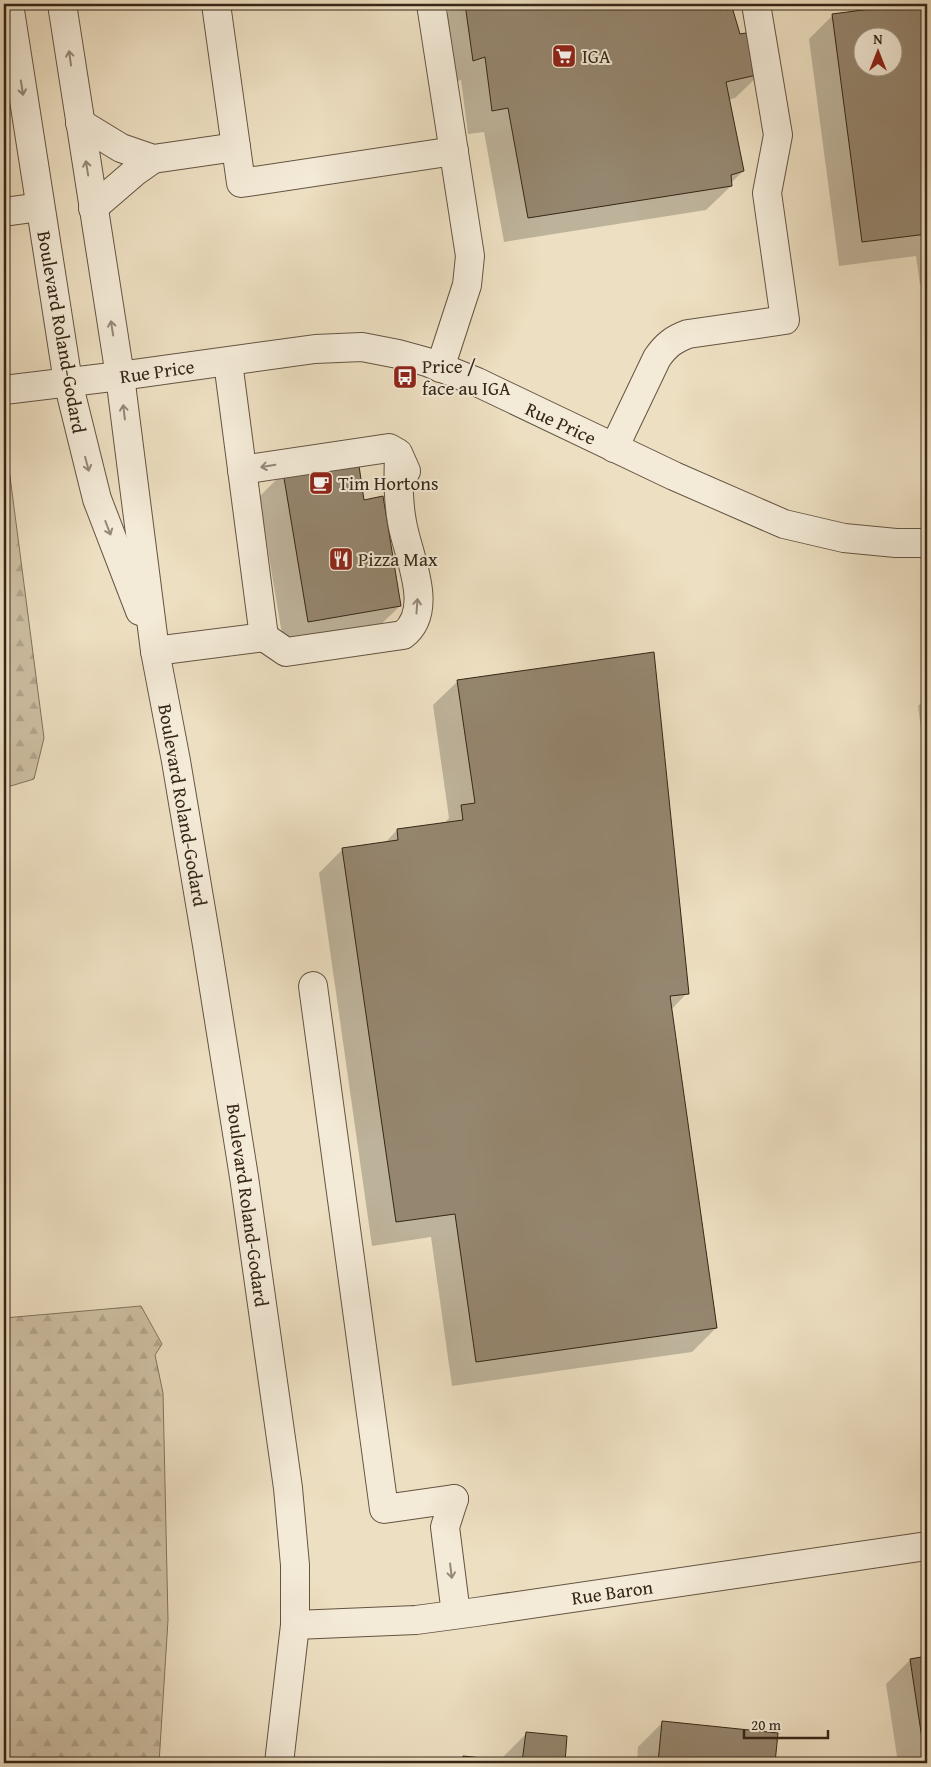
<svg xmlns="http://www.w3.org/2000/svg" width="931" height="1767" viewBox="0 0 931 1767" font-family="'Gentium Book Plus',serif">
<style>
.forest{fill:url(#forest-firs);stroke:#82735e}
.shadow{fill:#0003;fill-rule:evenodd}
.building{fill:#95866f;stroke:#362617;fill-rule:evenodd}
.lines{fill:none;stroke-linecap:round;stroke-linejoin:round}
.minor-casing{stroke:#645442;stroke-width:30}
.minor{stroke:#f3ead7;stroke-width:28}
.oneway{stroke:#948877}
.labels{text-anchor:middle;dominant-baseline:central;stroke-width:4;stroke-linejoin:round;paint-order:stroke}
.poi-label{font-size:19px;fill:#362617;stroke:#f3ead7;text-anchor:start}
.street-label{font-size:19px;fill:#362617;stroke:#f3ead7}
</style>
<defs>
<pattern id="forest-firs" width="22" height="20" patternUnits="userSpaceOnUse" patternTransform="scale(1.25)"><rect width="22" height="20" fill="#cec0a4"/><path d="M5 1l3.5 6h-7zM16 11l3.5 6h-7z" fill="#b2a58c"/></pattern>
</defs>
<rect width="100%" height="100%" fill="#eddfc1"/>
<filter id="stains"><feTurbulence type="fractalNoise" baseFrequency=".004" numOctaves="4"/><feColorMatrix values="0 0 0 0 .2 0 0 0 0 .09 0 0 0 0 .02 0 0 0 .5 -.17"/></filter>
<radialGradient id="worn" r=".72"><stop offset=".6" stop-color="#630" stop-opacity="0"/><stop offset="1" stop-color="#630" stop-opacity=".3"/></radialGradient>
<!-- forest -->
<g class="forest">
<polygon points="8,461 44,738 34,779 4,788 4,462"/>
<polygon points="141,1306 162,1344 155,1355 163,1393 168,1620 159,1763 4,1763 4,1318"/>
</g>
<!-- shadow -->
<g class="shadow">
<polygon points="453,4 718,4 719,12 739,36 760,74 735,98 728,100 743,171 731,183 731,186 706,210 504,242 484,132 468,134 461,80 449,84 440,20 453,6"/>
<path d="M918,4H927V284L920,285L916,256L839,266L809,39L833,15ZM864,38H894V68H864Z"/>
<polygon points="283,473 400,606 375,630 284,646 259,497"/>
<polygon points="458,681 687,993 671,1010 716,1328 692,1352 452,1386 431,1237 372,1246 319,873 343,849 385,843 397,830 444,824 449,818 433,705"/>
<polygon points="927,696 927,775 918,706"/>
<polygon points="927,1657 927,1763 898,1763 886,1684 910,1660"/>
<polygon points="663,1722 777,1734 774,1763 637,1763 638,1747"/>
<polygon points="526,1734 563,1763 570,1763 458,1763 463,1758 501,1762 502,1758"/>
</g>
<!-- building -->
<g class="building">
<polygon points="465,4 719,4 720,10 732,7 740,34 752,32 761,74 726,82 744,171 731,175 732,186 528,218 508,108 492,111 485,57 473,61"/>
<path d="M909,4H927V234L862,242L832,14ZM864,38H894V68H864Z"/>
<polygon points="358,459 364,500 383,496 401,606 308,622 283,472"/>
<polygon points="654,652 689,994 670,996 717,1328 476,1362 455,1214 396,1222 342,848 398,840 397,829 463,820 461,805 475,803 457,680"/>
<polygon points="927,1656 927,1751 924,1752 910,1659"/>
<polygon points="662,1721 778,1733 775,1763 658,1763"/>
<polygon points="526,1732 567,1736 565,1762 582,1763 462,1763 463,1756 522,1762"/>
</g>
<g class="lines">
<defs>
<g id="minor">
<polyline points="9,4 68,382 97,499 140,611"/>
<polyline points="62,4 120,376 155,651 176,761 207,945 244,1177 288,1488 295,1565 295,1625 279,1763"/>
<polyline points="216,4 241,183 454,151"/>
<polyline points="431,4 470,256 467,285 440,368"/>
<polyline points="80,123 121,148 153,159 236,147"/>
<polyline points="93,208 136,171 153,159"/>
<polyline points="4,212 40,207"/>
<polyline points="4,390 120,376 315,349 362,347 398,354 427,362 477,382 674,476 784,524 844,538 896,543 927,543"/>
<path d="M614,448L657,358C666,345 674,339 688,334L785,320L767,193L778,135L756,4"/>
<polyline points="242,470 389,448 398,453 406,471"/>
<path d="M264,637L286,652L403,635C436,610 407,554 402,522C398,500 398,479 399,457"/>
<polyline points="155,651 264,637 228,362"/>
<polyline points="313,986 384,1509 454,1499"/>
<polyline points="454,1499 445,1527 456,1614"/>
<polyline points="295,1625 416,1620 476,1612 927,1546"/>
</g>
</defs>
<!-- minor casing -->
<use href="#minor" class="minor-casing"/>
<!-- minor -->
<use href="#minor" class="minor"/>
</g>
<!-- one-way arrows -->
<defs><path id="oneway-shaft" d="M-6 0H5M1.5-3L5.5 0L1.5 3" fill="none" stroke-width="1.6" stroke-linecap="round" stroke-linejoin="round" transform="scale(1.25)"/></defs>
<g class="oneway">
<use href="#oneway-shaft" transform="translate(70 58) rotate(-98)"/>
<use href="#oneway-shaft" transform="translate(22 88) rotate(81)"/>
<use href="#oneway-shaft" transform="translate(87 168) rotate(-99)"/>
<use href="#oneway-shaft" transform="translate(112 328) rotate(-99)"/>
<use href="#oneway-shaft" transform="translate(124 412) rotate(-97)"/>
<use href="#oneway-shaft" transform="translate(87 464) rotate(75)"/>
<use href="#oneway-shaft" transform="translate(268 466) rotate(171)"/>
<use href="#oneway-shaft" transform="translate(108 528) rotate(69)"/>
<use href="#oneway-shaft" transform="translate(417 606) rotate(-86)"/>
<use href="#oneway-shaft" transform="translate(451 1571) rotate(83)"/>
</g>
<!-- icons -->
<defs>
<symbol id="supermarket-square" viewBox="-11 -11 22 22"><rect x="-9" y="-9" width="18" height="18" rx="4" fill="#8f2418" stroke="#f3ead7"/><path d="M-6-5.5h2.5l.6 2H6L4.5 2H-2.5L-4.4-4H-6ZM-1.5 3.2a1.3 1.3 0 1 0 .1 0ZM3 3.2a1.3 1.3 0 1 0 .1 0Z" fill="#fff"/></symbol>
<symbol id="bus-square" viewBox="-11 -11 22 22"><rect x="-9" y="-9" width="18" height="18" rx="4" fill="#8f2418" stroke="#f3ead7"/><path d="M-5-6H5V4H4V6H2V4H-2V6H-4V4H-5ZM-3.5-4V0h7V-4ZM-3.5 1.2v1.5H-2V1.2ZM2 1.2v1.5H3.5V1.2Z" fill="#fff"/></symbol>
<symbol id="cafe-square" viewBox="-11 -11 22 22"><rect x="-9" y="-9" width="18" height="18" rx="4" fill="#8f2418" stroke="#f3ead7"/><path d="M-5.5-4.5H6V0H3Q3 3.5 0 3.5H-2.5Q-5.5 3.5-5.5 0ZM3-3.2v2h1.7v-2ZM-6 4.5H4V6H-6Z" fill="#fff"/></symbol>
<symbol id="restaurant-square" viewBox="-11 -11 22 22"><rect x="-9" y="-9" width="18" height="18" rx="4" fill="#8f2418" stroke="#f3ead7"/><path d="M-5-6h1v4h1v-4h1v4h1v-4h1v5L-1.5 .5V6h-2V.5L-5-1ZM5-6V6H3V1.5H1.5Q1.5-4 5-6Z" fill="#fff"/></symbol>
</defs>
<g fill-rule="evenodd">
<use href="#supermarket-square" x="550" y="42" width="28" height="28"/>
<use href="#bus-square" x="391" y="363" width="28" height="28"/>
<use href="#cafe-square" x="307" y="469" width="28" height="28"/>
<use href="#restaurant-square" x="327" y="545" width="28" height="28"/>
</g>
<g class="labels">
<!-- poi labels -->
<g class="poi-label">
<text x="582" y="56">IGA</text>
<text x="422" y="366">Price /<tspan x="422" dy="22">face au IGA</tspan></text>
<text x="338" y="483">Tim Hortons</text>
<text x="358" y="559">Pizza Max</text>
</g>
<!-- street labels -->
<g class="street-label">
<text transform="translate(62 332) rotate(80)">Boulevard Roland-Godard</text>
<text transform="translate(157 371) rotate(-8)">Rue Price</text>
<text transform="translate(561 423) rotate(25)">Rue Price</text>
<text transform="translate(183 805) rotate(80)">Boulevard Roland-Godard</text>
<text transform="translate(248 1205) rotate(82)">Boulevard Roland-Godard</text>
<text transform="translate(612 1592) rotate(-8)">Rue Baron</text>
</g>
</g>
<!-- margin -->
<rect width="931" height="1767" fill="none" stroke="#eddfc1" stroke-width="20"/>
<rect x="5" y="5" width="921" height="1757" fill="none" stroke="#362617" stroke-width="2.5"/>
<rect x="10" y="10" width="911" height="1747" fill="none" stroke="#362617"/>
<!-- north arrow -->
<g transform="translate(878 52)"><circle r="24" fill="#f3ead7" stroke="#a79c8a"/>
<path d="M0-4L9 19L0 12L-9 19Z" fill="#8f2418"/>
<text y="-8" font-size="14" font-weight="bold" text-anchor="middle" fill="#362617">N</text>
</g>
<!-- scale -->
<path d="M744 1730v8h84v-8" fill="none" stroke="#362617" stroke-width="2.5"/>
<text x="751" y="1730" font-size="15" fill="#362617" stroke="#f3ead7" stroke-width="4" paint-order="stroke">20 m</text>
<rect width="100%" height="100%" filter="url(#stains)"/>
<rect width="100%" height="100%" fill="url(#worn)"/>
</svg>
